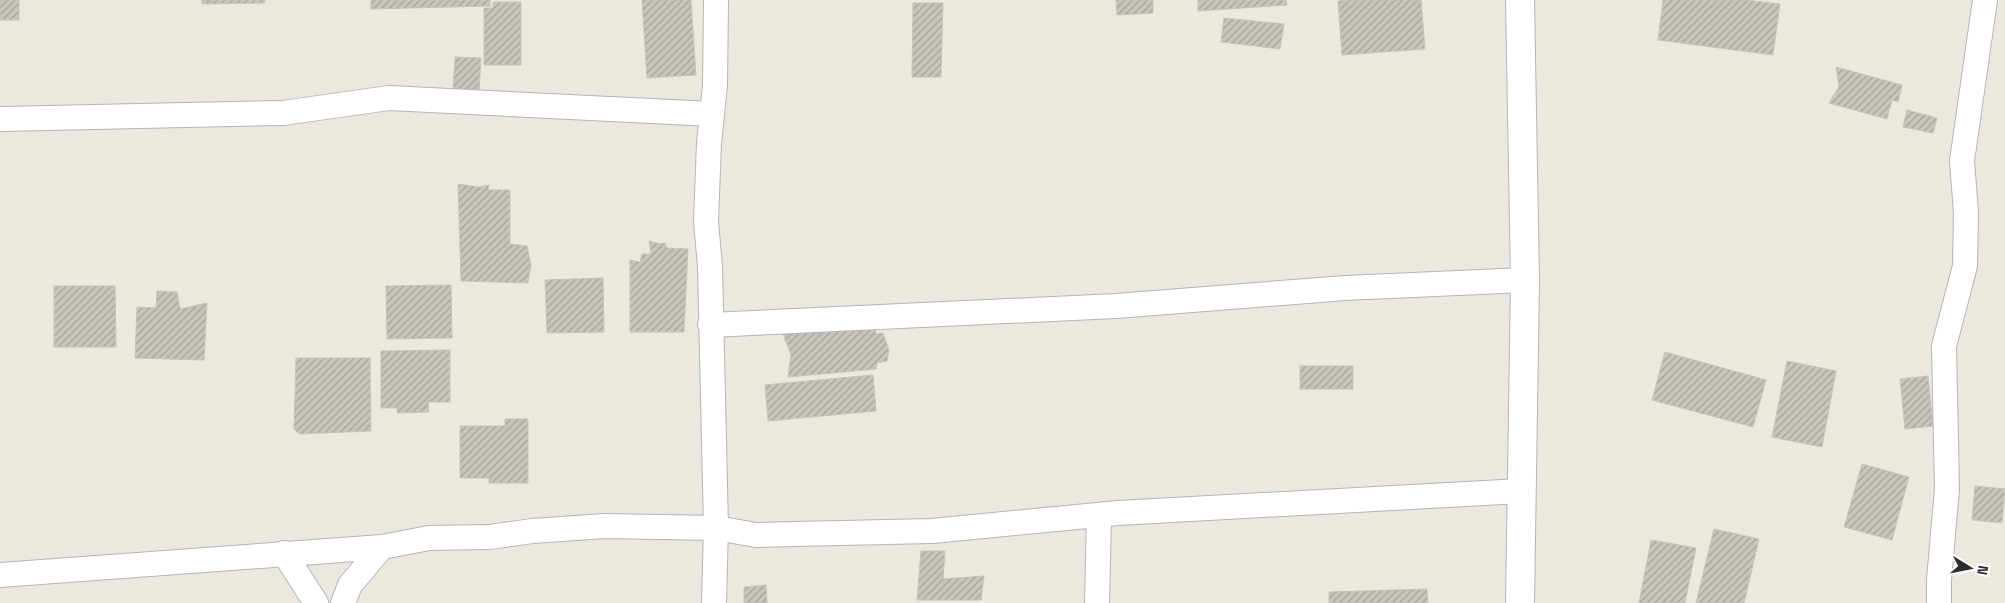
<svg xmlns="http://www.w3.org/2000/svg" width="2005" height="603" viewBox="0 0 2005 603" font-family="'Space Grotesk',sans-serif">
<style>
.building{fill:url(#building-hatch);stroke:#c9c4b7}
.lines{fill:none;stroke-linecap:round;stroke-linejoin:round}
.street-casing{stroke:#b2b4bf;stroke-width:26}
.secondary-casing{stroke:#b2b4bf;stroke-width:30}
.street{stroke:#fff;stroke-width:24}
.secondary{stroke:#fff;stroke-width:28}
</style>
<defs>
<pattern id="building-hatch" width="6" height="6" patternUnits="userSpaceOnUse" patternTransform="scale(1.25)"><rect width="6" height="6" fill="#c9c4bd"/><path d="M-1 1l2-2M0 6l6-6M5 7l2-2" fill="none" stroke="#a39f9a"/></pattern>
</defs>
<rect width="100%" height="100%" fill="#ede8de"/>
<!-- building -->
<g class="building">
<rect x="0" y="0" width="19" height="20"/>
<polygon points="202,0 265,0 265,3 202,4"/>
<polygon points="371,0 490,0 490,6 371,9"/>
<polygon points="642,0 691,0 696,75 647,78"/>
<polygon points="1116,0 1153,0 1153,13 1117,15"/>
<polygon points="1198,0 1286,0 1287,5 1198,11"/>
<polygon points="1352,0 1421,0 1425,49 1342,55 1338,1"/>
<polygon points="1663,0 1746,0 1780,4 1773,55 1658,40"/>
<polygon points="493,2 521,2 521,65 484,65 484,8 493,8"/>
<polygon points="913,3 943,3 941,77 912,77"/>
<polygon points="1224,18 1284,24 1280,49 1221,42"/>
<polygon points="455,57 481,58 479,93 453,92"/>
<polygon points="1836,67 1902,85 1898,102 1892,100 1887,119 1829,103 1839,87"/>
<polygon points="1907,110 1937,118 1933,133 1903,127"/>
<polygon points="458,184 479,187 489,185 488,190 510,190 510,244 527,246 531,265 528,283 461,281"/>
<polygon points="649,241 660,244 665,243 667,248 688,249 684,332 630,332 630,260 640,262 642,254 651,254"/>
<polygon points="603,278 604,332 547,333 545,280"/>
<polygon points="451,285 452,338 387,339 386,286"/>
<polygon points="54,286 115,286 116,347 54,347"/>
<polygon points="157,291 177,292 180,309 207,303 204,360 135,358 137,307 156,308"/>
<polygon points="875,327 876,334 883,333 889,350 887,361 877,363 876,369 788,377 791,355 783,334"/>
<polygon points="450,350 450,402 428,402 429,412 397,413 397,408 381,408 381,351"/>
<polygon points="1665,352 1766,380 1753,427 1652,400"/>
<polygon points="296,358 370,358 371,431 299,434 294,429"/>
<polygon points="1787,361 1836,371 1822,447 1772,437"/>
<rect x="1300" y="366" width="53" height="23"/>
<polygon points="873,375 876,411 768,421 765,385"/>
<polygon points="1928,376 1933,426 1905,429 1900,379"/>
<polygon points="505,419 528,419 528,483 489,483 489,478 460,478 460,426 505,426"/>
<polygon points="1862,464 1909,477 1892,540 1844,527"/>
<polygon points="1975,486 2005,489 2002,523 1972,520"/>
<polygon points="1714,529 1759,539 1744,603 1696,603"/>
<polygon points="1651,540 1696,548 1685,603 1639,603"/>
<polygon points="921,551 945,551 943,579 984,576 981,600 917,600"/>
<polygon points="766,585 767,603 744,603 744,587"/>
<polygon points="1427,589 1428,603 1329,603 1329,592"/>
</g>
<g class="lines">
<defs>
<g id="street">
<polyline points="0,119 283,113 389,98 712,114"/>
<polyline points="710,325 1116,306 1345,288 1525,280"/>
<polyline points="284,553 316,603"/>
<polyline points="0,575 382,547"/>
<polyline points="343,603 350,585 382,547 429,538 490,537 532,531 605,526 716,528 756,535 932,531 1118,513 1521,491"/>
<polyline points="714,603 716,528 710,267 706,221 709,143 715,86 716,0"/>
<polyline points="1097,603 1099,516"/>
<polyline points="1939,603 1939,580 1947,489 1944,346 1965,266 1966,213 1962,161 1985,0"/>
</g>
<polyline id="secondary" points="1520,603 1525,280 1520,0"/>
</defs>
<!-- street casing -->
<use href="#street" class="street-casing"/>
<!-- secondary casing -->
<use href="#secondary" class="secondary-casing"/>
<!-- street -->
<use href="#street" class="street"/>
<!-- secondary -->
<use href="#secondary" class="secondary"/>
</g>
<!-- north arrow -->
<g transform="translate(1970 568) rotate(100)" stroke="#ffffff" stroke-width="4" paint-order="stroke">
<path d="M0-4L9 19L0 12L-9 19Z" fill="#2c2c2c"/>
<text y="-8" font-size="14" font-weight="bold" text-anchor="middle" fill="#2c2c2c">N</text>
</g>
</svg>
